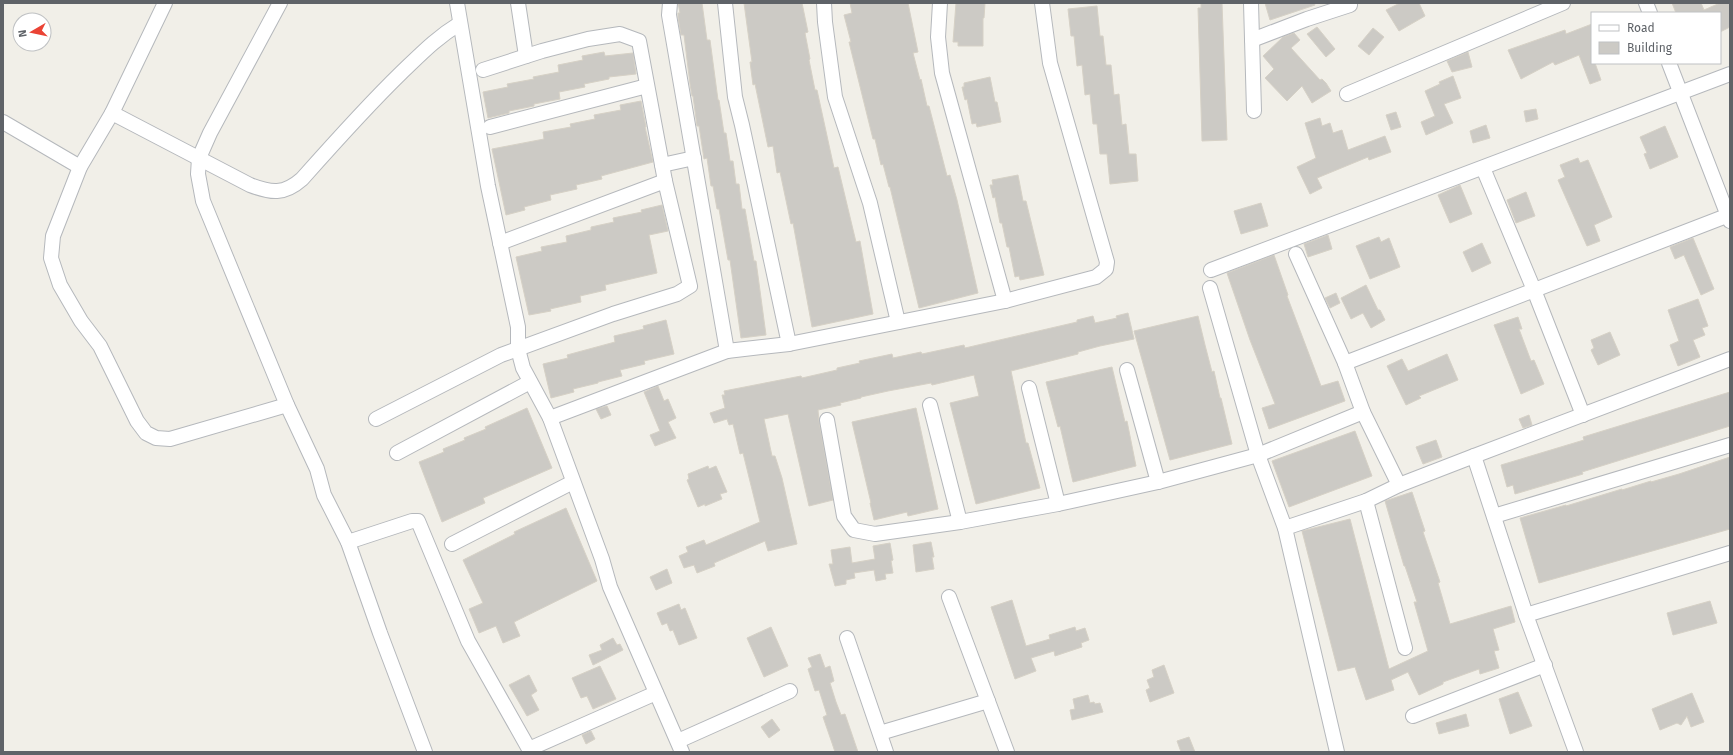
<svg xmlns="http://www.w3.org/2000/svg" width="1733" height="755" viewBox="0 0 1733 755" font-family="'Fira Sans',sans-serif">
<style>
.building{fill:#cccac5;stroke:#d6d1c6}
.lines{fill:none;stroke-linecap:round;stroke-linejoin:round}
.street-casing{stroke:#b5b8bc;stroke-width:16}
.street{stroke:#fff;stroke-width:14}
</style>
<rect width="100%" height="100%" fill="#f1efe8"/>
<!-- building -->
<g class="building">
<polygon points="678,3 702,3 707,40 710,40 718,100 719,100 724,133 726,133 730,161 733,161 736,184 739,184 742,209 745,209 754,261 756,261 766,335 741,338 730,260 728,260 719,209 717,209 713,186 711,186 707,158 704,159 699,126 697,126 693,96 692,96 690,84 684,35 681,35 678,17 678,13 680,13"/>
<polygon points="744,3 802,3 808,32 805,33 810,59 809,60 815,90 817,90 834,168 838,167 856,242 860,241 873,314 812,327 793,223 791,224 780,172 777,173 773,146 768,147 755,84 753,85 750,62 752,62"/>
<polygon points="850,3 908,3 918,52 913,53 920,80 921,79 927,106 929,106 947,176 950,175 957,200 978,293 919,308 890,187 889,187 883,164 881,165 875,139 873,139 849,42 851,42 844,15 852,13"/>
<polygon points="956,3 985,3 984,18 983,18 983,46 958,46 958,42 953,42"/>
<polygon points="1201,3 1222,3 1227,140 1202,141 1198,8 1201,8"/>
<polygon points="1265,3 1314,3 1315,5 1270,20"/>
<polygon points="1400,3 1419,3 1425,16 1399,31 1386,10"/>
<polygon points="1672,3 1701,3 1704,10 1720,3 1730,3 1730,27 1720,32 1720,13 1676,13"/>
<polygon points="1097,6 1100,36 1103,36 1106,65 1111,65 1114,95 1119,94 1122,125 1126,124 1129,154 1136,154 1138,181 1110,184 1107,154 1100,154 1097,124 1093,124 1090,94 1085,95 1082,65 1077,66 1074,36 1071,36 1068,9"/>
<polygon points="1592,24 1592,63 1595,63 1601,80 1590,84 1579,55 1555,65 1553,62 1521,79 1508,50 1565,30 1566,34"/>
<polygon points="1317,27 1335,49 1326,57 1307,34"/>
<polygon points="1373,28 1384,37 1369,55 1358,46"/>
<polygon points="1294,33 1300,40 1291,48 1320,80 1322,79 1326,83 1331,91 1312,103 1302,86 1287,101 1265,78 1274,69 1263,56 1283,37"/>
<polygon points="604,52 605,56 633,53 636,74 609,77 609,79 584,84 585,87 559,92 560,99 534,104 534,106 509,111 509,113 488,118 483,92 508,87 507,84 534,79 533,77 559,72 558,65 583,60 582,56"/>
<polygon points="1468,52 1472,67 1452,72 1447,61"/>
<polygon points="1453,76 1461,98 1444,104 1453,123 1426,135 1421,122 1435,116 1425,91 1440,84 1439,82"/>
<polygon points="990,77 995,102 997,102 1001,122 977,127 976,123 972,124 967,99 965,100 962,87 964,87 964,83"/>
<polygon points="641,101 646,127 645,127 653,162 601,176 602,179 576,185 577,189 550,195 551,200 524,207 525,210 506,215 492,149 544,139 543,132 571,127 570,124 595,119 594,115 621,110 620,105"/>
<polygon points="1536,109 1538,119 1526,122 1524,111"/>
<polygon points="1396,112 1401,127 1391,130 1386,115"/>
<polygon points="1320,118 1322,126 1330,123 1333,133 1342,130 1348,150 1385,136 1391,152 1369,160 1368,157 1317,178 1322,188 1310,194 1297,167 1316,158 1305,123"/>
<polygon points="1486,125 1490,138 1473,143 1470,131"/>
<polygon points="1665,126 1678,157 1650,169 1644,154 1647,153 1640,137"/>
<polygon points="1578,158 1580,163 1588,160 1612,217 1594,225 1600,241 1587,246 1558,180 1565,177 1560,165"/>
<polygon points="1018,175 1023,201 1026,201 1044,275 1020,280 1019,276 1015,277 1009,247 1007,247 1002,223 1000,223 995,197 993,198 990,185 993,185 992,180"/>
<polygon points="1460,185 1472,214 1450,223 1438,195"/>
<polygon points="1526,192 1535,216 1516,223 1507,200"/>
<polygon points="1261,203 1268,226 1241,234 1234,211"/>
<polygon points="662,205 668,231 649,235 657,273 605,285 606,290 580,296 581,302 550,309 551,311 529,315 516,257 542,251 541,247 567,242 566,236 591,230 591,227 614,222 613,218 642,212 641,210"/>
<polygon points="1328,235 1332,249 1308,257 1304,244"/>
<polygon points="1379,237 1381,242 1389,238 1400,267 1370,279 1356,246"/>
<polygon points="1693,238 1714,289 1701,295 1684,255 1675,259 1670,247"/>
<polygon points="1482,243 1491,263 1472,272 1463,252"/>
<polygon points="1274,255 1288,295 1287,296 1321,386 1338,381 1345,401 1269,429 1262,408 1275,404 1250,340 1227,273"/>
<polygon points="1366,285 1378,310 1380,310 1385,320 1371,328 1363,313 1351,319 1341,298"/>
<polygon points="1336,293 1340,303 1330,308 1325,298"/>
<polygon points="1698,299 1708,326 1702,328 1705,335 1693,340 1700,357 1678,366 1670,345 1679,341 1668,310"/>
<polygon points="1128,313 1134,339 1100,346 1078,352 1078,354 1011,371 1026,443 1028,443 1040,488 976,504 950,403 979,396 974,375 932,385 931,383 888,391 861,397 861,398 840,403 841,405 818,410 819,421 833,500 809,506 788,414 764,419 772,456 775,456 782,478 797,544 768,551 765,541 714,563 715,566 697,573 694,565 684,568 679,556 688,552 686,547 704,540 706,545 760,522 743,453 740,454 733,424 729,425 727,419 714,423 710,413 725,408 722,395 725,395 724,391 801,376 802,378 837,370 837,368 860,363 859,361 892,354 893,358 921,352 922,354 964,345 965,348 1077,322 1077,320 1093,316 1095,323 1117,318 1116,316"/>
<polygon points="1198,316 1205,345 1212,372 1214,371 1220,398 1221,398 1232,444 1170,460 1134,331"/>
<polygon points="1518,317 1522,329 1519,329 1531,361 1534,360 1544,384 1521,394 1494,325"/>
<polygon points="666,320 674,354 644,361 645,364 620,370 622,376 598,382 598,383 573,389 574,392 551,398 543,364 568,358 567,355 615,342 614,336 644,329 643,326"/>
<polygon points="1610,332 1620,355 1598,365 1591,350 1594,348 1591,340"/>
<polygon points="1447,354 1458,380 1419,396 1421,398 1406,405 1387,366 1402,359 1408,371"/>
<polygon points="1112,367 1125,422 1127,421 1136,466 1073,482 1060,426 1058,427 1046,382"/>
<polygon points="658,386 664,401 668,399 676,418 668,422 676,438 655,446 650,435 660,431 644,392"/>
<polygon points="1730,392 1730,426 1582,472 1583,474 1515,494 1513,485 1507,487 1501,465 1584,440 1583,437"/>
<polygon points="607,406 611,415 601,419 596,409"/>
<polygon points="527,408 552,468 483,498 485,503 442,522 419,462 444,452 443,449 465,440 464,438 486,429 485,427"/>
<polygon points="916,408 938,509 908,516 907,512 874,520 870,503 871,503 852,422"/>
<polygon points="1529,415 1532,425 1523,428 1519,419"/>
<polygon points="1355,431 1372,476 1289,507 1272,461"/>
<polygon points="1436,440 1442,457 1423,464 1416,447"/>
<polygon points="1730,457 1730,529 1539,583 1520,518 1566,505 1566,506 1622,489 1622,490 1651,481 1651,482 1679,474"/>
<polygon points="708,466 709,469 716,466 727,492 720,494 722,499 705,506 705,504 698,507 687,480 689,479 688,474"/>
<polygon points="1412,492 1425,531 1423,532 1440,582 1438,583 1450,624 1511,606 1515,622 1493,629 1499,650 1494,651 1499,668 1480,674 1479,669 1443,682 1443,684 1419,695 1408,672 1391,680 1394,690 1366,700 1355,667 1338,671 1302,531 1350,519 1389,669 1428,651 1414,602 1417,602 1405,566 1404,566 1385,501"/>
<polygon points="566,508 597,581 514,622 520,636 503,643 496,626 479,633 469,609 483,603 463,560 515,534 514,532"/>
<polygon points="931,542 934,557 932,557 934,569 916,572 913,545"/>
<polygon points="890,543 893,560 891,561 893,573 885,574 886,579 876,581 874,570 854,573 855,578 846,580 846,584 835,586 829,564 833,564 831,550 850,547 852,563 875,559 873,546"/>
<polygon points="667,569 672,583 656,590 650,577"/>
<polygon points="1012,600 1026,646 1050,639 1049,635 1075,627 1076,631 1085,628 1089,640 1081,643 1082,647 1055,656 1054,651 1031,658 1036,671 1015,679 991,607"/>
<polygon points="1710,601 1717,623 1673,635 1667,613"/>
<polygon points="679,604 681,610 685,608 697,638 679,645 673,630 670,631 667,623 662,625 657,613"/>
<polygon points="771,627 788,666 764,677 747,638"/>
<polygon points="613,638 617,645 620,644 623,650 593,665 589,655 602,650 600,645"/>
<polygon points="820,654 825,668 830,666 834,681 830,683 836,702 841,715 845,714 858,752 835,752 832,743 823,717 827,715 819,690 815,691 808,669 812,667 808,658"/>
<polygon points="1164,665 1174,693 1150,702 1146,690 1150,688 1147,680 1154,677 1152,670"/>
<polygon points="600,666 616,699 593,709 587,696 581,698 572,678"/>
<polygon points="529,675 537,691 531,695 539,710 527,716 509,685"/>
<polygon points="1518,692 1532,726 1510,734 1499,699"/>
<polygon points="1692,693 1704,722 1691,727 1687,716 1681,725 1677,723 1660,730 1652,709"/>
<polygon points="1088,695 1090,703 1094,702 1095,704 1100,703 1103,712 1072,720 1070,710 1075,709 1073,699"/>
<polygon points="1466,714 1469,726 1439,734 1436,723"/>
<polygon points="772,719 780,730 769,738 761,727"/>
<polygon points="591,731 595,739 586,744 582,735"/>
<polygon points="1189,737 1195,752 1181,752 1177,741"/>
</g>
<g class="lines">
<defs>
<g id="street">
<polyline points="165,3 112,113 80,167 53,236 51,258 60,285 81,321 100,346 137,421 146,433 156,438 170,439 287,405"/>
<polyline points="280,3 210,133 199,158 198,174 203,201 287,405 317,469 324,495 348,542 380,633 425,752"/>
<polyline points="457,3 488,186 518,327 518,349 523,368 550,418 602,559 610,587 682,752"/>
<polyline points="518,3 526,56"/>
<polyline points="670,3 669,15 727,351"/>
<polyline points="725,3 735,97 742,125 789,344"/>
<polyline points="824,3 825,22 835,97 870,203 898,322"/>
<polyline points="940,3 938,37 942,73 1005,301"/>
<polyline points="1251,3 1254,111"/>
<polyline points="1646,3 1650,13"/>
<polyline points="1252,40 1307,19 1350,5"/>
<polyline points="1669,63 1730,221"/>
<polyline points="1347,94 1563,3"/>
<path d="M112,113L250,185C271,193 284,195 302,179C334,143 366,107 401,73C420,55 436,38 459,24"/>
<polyline points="3,122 80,167"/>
<polyline points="490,127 647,86"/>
<polyline points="662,165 694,158"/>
<polyline points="1483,168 1534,290 1583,415"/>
<polyline points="500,243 665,181"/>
<polyline points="1296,254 1345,363 1363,412 1399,485"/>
<polyline points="1211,270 1730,74"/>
<polyline points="1210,288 1258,455 1285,528 1337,752"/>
<polyline points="1345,363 1729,215"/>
<polyline points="1127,370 1158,482"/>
<polyline points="1029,388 1058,504"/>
<polyline points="930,405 960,522"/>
<polyline points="550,418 727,351 789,344 1005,301 1096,277 1106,269 1107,262 1050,63 1042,3"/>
<polyline points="376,419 501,355 613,314 677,294 690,286 665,181 639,41 620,34 588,39 542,51 483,70"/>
<polyline points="827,420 844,516 854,530 875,534 960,522 1058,504 1158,482 1258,455 1363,412"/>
<polyline points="397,453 530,382"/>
<polyline points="1366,501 1405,648"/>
<polyline points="1494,516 1730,445"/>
<polyline points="1285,528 1366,501 1399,485 1474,456"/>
<polyline points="348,542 412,521 418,521 468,641 529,749 656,693"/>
<polyline points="452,544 573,482"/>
<polyline points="949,597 1007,752"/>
<polyline points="1526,615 1730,553"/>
<polyline points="847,638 886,752"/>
<polyline points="1413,716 1545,665"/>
<polyline points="880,733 988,701"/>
<polyline points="678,741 790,691"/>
<polyline points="1576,752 1526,615 1474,456 1730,359"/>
</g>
</defs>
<!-- street casing -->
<use href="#street" class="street-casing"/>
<!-- street -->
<use href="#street" class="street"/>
</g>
<!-- border -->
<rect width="1733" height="755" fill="none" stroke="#5f6368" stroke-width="8"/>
<!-- legend -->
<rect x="1591" y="12" width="130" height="52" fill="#ffffff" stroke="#bfc1c3"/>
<rect x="1599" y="25" width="20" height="6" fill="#ffffff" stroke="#bfc1c3"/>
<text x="1627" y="32" font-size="12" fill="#5f6368">Road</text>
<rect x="1599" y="42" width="20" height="12" fill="#cccac5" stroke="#bfc1c3"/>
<text x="1627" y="52" font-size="12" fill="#5f6368">Building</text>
<!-- north arrow -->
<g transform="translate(32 32) rotate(261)"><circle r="19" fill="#ffffff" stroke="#bfc1c3"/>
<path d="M0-3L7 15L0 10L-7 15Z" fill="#ea4335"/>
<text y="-6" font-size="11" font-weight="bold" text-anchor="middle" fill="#5f6368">N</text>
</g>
</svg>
